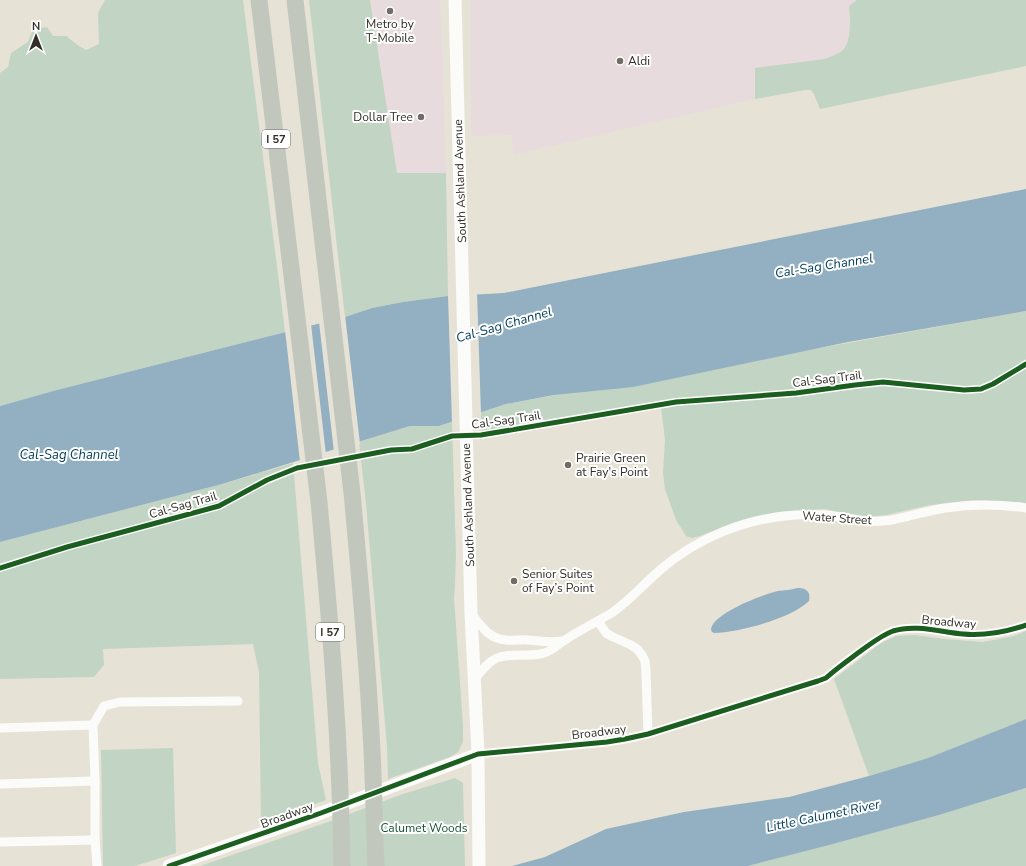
<svg xmlns="http://www.w3.org/2000/svg" width="1026" height="866" viewBox="0 0 1026 866" font-family="'Nunito Sans',sans-serif">
<style>
.commercial{fill:#e8dbde}
.green{fill:#c2d4c3}
.water{fill:#92b0c1}
.pier{fill:#e7e2d6}
.lines{fill:none;stroke-linecap:round;stroke-linejoin:round}
.street{stroke:#fbfbf9;stroke-width:9}
.secondary{stroke:#fbfbf9;stroke-width:13}
.highway{stroke:#c2c7be;stroke-width:17}
.cycleway-casing{stroke:#fff;stroke-width:8}
.cycleway{stroke:#1b5e20;stroke-width:5}
.poi-dot{fill:#716d64;stroke:#fff;stroke-width:1.5}
.labels{text-anchor:middle;dominant-baseline:central;stroke-width:4;stroke-linejoin:round;paint-order:stroke}
.shield{fill:#fff;stroke:#6f6d67;stroke-width:1}
.shield-label{font-size:11px;font-weight:bold;fill:#312e26}
.poi-label{font-size:12px;fill:#312e26;stroke:#fff;text-anchor:start}
.street-label{font-size:12px;fill:#312e26;stroke:#fff}
.park-label{font-size:12px;fill:#185136;stroke:#fff}
.water-label{font-size:13px;font-style:italic;fill:#05405e;stroke:#fff}
</style>
<rect width="100%" height="100%" fill="#e7e2d6"/>
<!-- commercial -->
<g class="commercial">
<polygon points="370,0 440,0 446,173 397,173 383,90 382,72"/>
<polygon points="471,0 857,0 849,6 850,27 848,40 843,50 834,55 825,59 755,68 755,99 513,155 512,135 471,136"/>
</g>
<!-- green -->
<g class="green">
<polygon points="105,0 243,0 279,282 285,332 53,391 0,406 0,73 8,67 11,53 28,42 33,29 47,27 53,36 66,36 79,46 86,50 99,44 98,13"/>
<polygon points="309,0 370,0 397,173 446,173 448,296 403,302 372,308 345,317"/>
<path d="M857,0H1026V66L820,109L814,94L811,90H805L755,99V68L825,59C831,56 838,54 843,50C852,40 850,18 849,6Z"/>
<polygon points="1026,311 1026,503 973,500 930,505 886,515 867,517 824,509 779,512 736,522 700,536 692,538 686,536 676,520 665,489 663,473 665,440 661,407 660,405 481,439 481,412 506,404"/>
<polygon points="452,422 456,555 455,585 454,598 463,726 463,742 458,752 450,757 388,779 387,747 366,504 359,442 410,426 439,426"/>
<polygon points="293,463 318,763 326,800 261,824 259,672 253,644 103,649 104,665 94,677 0,679 0,542 222,484"/>
<polygon points="1026,631 1026,719 928,758 869,776 834,679 881,643 896,636 915,635 944,639 983,642 1014,636"/>
<polygon points="173,748 176,853 135,866 103,866 101,750"/>
<polygon points="455,778 463,783 465,866 200,866 328,822 400,795"/>
<polygon points="1026,788 1026,866 748,866 939,815"/>
</g>
<!-- water -->
<g class="water">
<polygon points="1026,189 1026,311 848,342 633,387 554,395 506,404 439,426 410,426 222,484 0,542 0,406 53,391 345,317 372,308 403,302 448,296 504,293"/>
<path d="M797,588C806,588 811,591 809,601C790,619 740,632 714,633L712,632L711,630C711,614 764,594 778,591C784,590 791,590 797,588Z"/>
<polygon points="1026,719 1026,788 939,815 829,845 748,866 512,866 545,857 606,829 684,812 789,797 869,776 928,758"/>
</g>
<!-- pier -->
<g class="pier">
<polygon points="477,292 481,414 452,424 448,294"/>
<polygon points="345,315 360,444 334,452 319,322"/>
<polygon points="311,324 326,455 300,462 285,330"/>
</g>
<g class="lines">
<!-- street -->
<g class="street">
<path d="M471,613C481,626 489,639 506,640C514,641 521,639 528,640C540,641 550,643 562,641"/>
<polyline points="598,621 606,633 613,637 631,645 637,649 642,655 645,661 646,672 648,734"/>
<path d="M474,680C493,656 496,655 526,655C532,655 539,655 544,653C552,651 558,644 565,640C580,630 597,622 613,612C630,600 644,584 660,570C697,538 746,518 795,515C808,515 821,514 834,516C850,518 867,523 882,521C891,521 900,518 909,516C921,513 933,510 945,508C971,504 1000,504 1026,508"/>
<polyline points="0,728 93,725"/>
<path d="M478,754L607,742L625,739L648,734L818,681L826,678C837,668 850,659 862,650C872,643 882,635 893,631C915,624 941,632 963,634C985,636 1006,632 1026,625"/>
<polyline points="0,784 95,781"/>
<polyline points="0,842 95,840"/>
<polyline points="97,866 95,840 95,781 93,725 104,706 120,702 238,701"/>
</g>
<!-- secondary -->
<g class="secondary">
<polyline points="455,0 471,613 478,754 479,866"/>
<polyline points="169,866 321,813 478,754"/>
</g>
<!-- highway -->
<g class="highway">
<path d="M259,0L319,502C325,567 331,631 335,696C339,753 341,809 342,866"/>
<path d="M295,0L352,493C360,579 368,665 372,751C374,789 374,828 376,866"/>
</g>
<defs>
<g id="cycleway">
<polyline points="0,568 67,547 219,506 267,480 297,468 391,450 412,449 452,436 481,435 676,402 796,393 855,385 883,382 964,390 981,389 993,384 1026,364"/>
<path d="M169,866L321,813L478,754L607,742L625,739L648,734L818,681L826,678C837,668 850,659 862,650C872,643 882,635 893,631C915,624 941,632 963,634C985,636 1006,632 1026,625"/>
</g>
</defs>
<!-- cycleway casing -->
<use href="#cycleway" class="cycleway-casing"/>
<!-- cycleway -->
<use href="#cycleway" class="cycleway"/>
</g>
<!-- markers -->
<g class="poi-dot">
<circle cx="390" cy="11" r="4"/>
<circle cx="620" cy="61" r="4"/>
<circle cx="421" cy="117" r="4"/>
<circle cx="568" cy="465" r="4"/>
<circle cx="514" cy="581" r="4"/>
</g>
<g class="labels">
<!-- shield labels -->
<g class="shield">
<rect x="262" y="130" width="28" height="18" rx="3"/>
<rect x="316" y="623" width="28" height="18" rx="3"/>
</g>
<g class="shield-label">
<text x="276" y="139">I 57</text>
<text x="330" y="632">I 57</text>
</g>
<!-- poi labels -->
<g class="poi-label">
<text x="390" y="24" text-anchor="middle">Metro by<tspan x="390" dy="14">T-Mobile</tspan></text>
<text x="628" y="61">Aldi</text>
<text x="413" y="117" text-anchor="end">Dollar Tree</text>
<text x="576" y="458">Prairie Green<tspan x="576" dy="14">at Fay's Point</tspan></text>
<text x="522" y="574">Senior Suites<tspan x="522" dy="14">of Fay’s Point</tspan></text>
</g>
<!-- street labels -->
<g class="street-label">
<text transform="translate(460 181) rotate(-92)">South Ashland Avenue</text>
<text transform="translate(827 379) rotate(-7)">Cal-Sag Trail</text>
<text transform="translate(506 420) rotate(-8)">Cal-Sag Trail</text>
<text transform="translate(183 505) rotate(-16)">Cal-Sag Trail</text>
<text transform="translate(468 505) rotate(-92)">South Ashland Avenue</text>
<text transform="translate(837 518) rotate(4)">Water Street</text>
<text transform="translate(949 622) rotate(5)">Broadway</text>
<text transform="translate(599 732) rotate(-7)">Broadway</text>
<text transform="translate(287 815) rotate(-20)">Broadway</text>
</g>
<!-- park labels -->
<g class="park-label">
<text x="424" y="828">Calumet Woods</text>
</g>
<!-- water labels -->
<g class="water-label">
<text transform="translate(824 266) rotate(-9)">Cal-Sag Channel</text>
<text transform="translate(504 325) rotate(-16)">Cal-Sag Channel</text>
<text x="69" y="455">Cal-Sag Channel</text>
<text transform="translate(823 816) rotate(-12)">Little Calumet River</text>
</g>
</g>
<!-- north arrow -->
<g transform="translate(36 36)" stroke="#ffffff" stroke-width="3" paint-order="stroke">
<path d="M0-3L7 15L0 10L-7 15Z" fill="#312e26"/>
<text y="-6" font-size="11" font-weight="bold" text-anchor="middle" fill="#312e26">N</text>
</g>
</svg>
